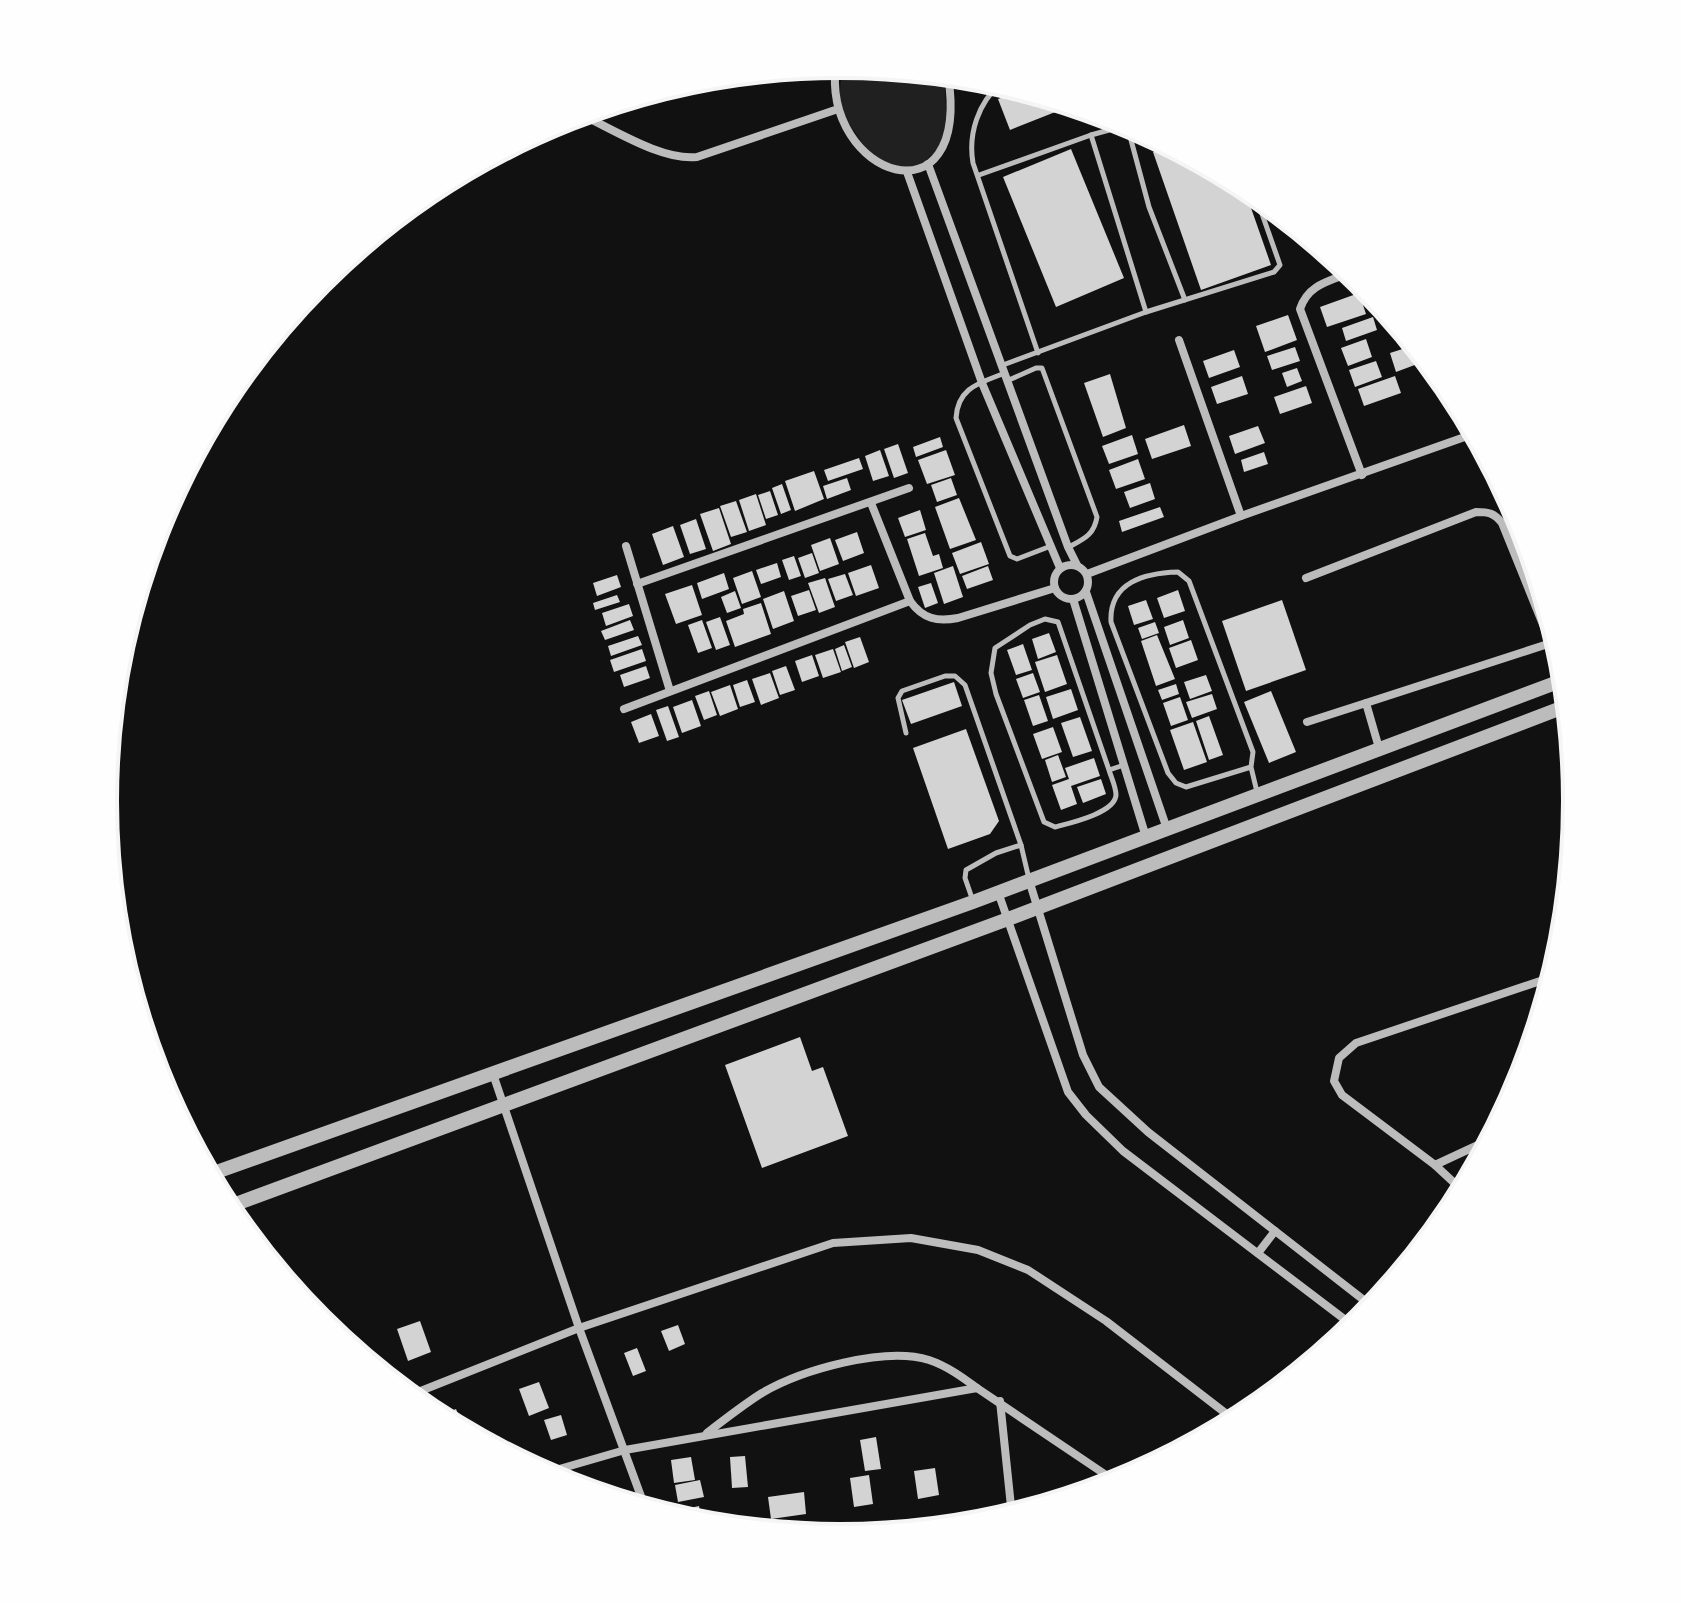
<svg xmlns="http://www.w3.org/2000/svg" width="1681" height="1603" viewBox="0 0 1681 1603" font-family="'DM Sans',sans-serif">
<style>
.green{fill:#202020}
.building{fill:#d3d3d3}
.lines{fill:none;stroke-linecap:round;stroke-linejoin:round}
.service{stroke:#bcbcbc;stroke-width:5}
.minor{stroke:#bcbcbc;stroke-width:8}
.tertiary{stroke:#bcbcbc;stroke-width:14}
.rim{fill:none;stroke:#f5f5f5;stroke-width:4}
</style>
<rect width="100%" height="100%" fill="#111"/>
<!-- green -->
<polygon class="green" points="842,64 944,74 947,130 936,152 915,169 891,167 866,149 839,108"/>
<!-- building -->
<g class="building">
<polygon points="1022,90 1073,105 1010,130 998,99"/>
<polygon points="1171,146 1243,185 1271,265 1201,290 1153,152"/>
<polygon points="1071,149 1124,278 1056,307 1003,177"/>
<polygon points="1359,293 1366,314 1327,327 1320,307"/>
<polygon points="1288,315 1297,340 1265,352 1256,326"/>
<polygon points="1373,317 1377,330 1346,341 1342,328"/>
<polygon points="1366,339 1372,357 1348,366 1341,348"/>
<polygon points="1415,345 1428,360 1396,372 1390,353"/>
<polygon points="1295,347 1300,361 1272,370 1267,356"/>
<polygon points="1234,350 1240,367 1209,378 1203,361"/>
<polygon points="1376,361 1382,377 1355,387 1349,370"/>
<polygon points="1297,368 1302,381 1287,387 1282,373"/>
<polygon points="1110,374 1126,428 1103,437 1084,383"/>
<polygon points="1242,376 1248,394 1217,404 1211,387"/>
<polygon points="1395,376 1401,393 1364,406 1358,389"/>
<polygon points="1306,386 1312,403 1280,414 1274,397"/>
<polygon points="1184,425 1191,446 1152,459 1145,439"/>
<polygon points="1258,426 1265,443 1235,454 1229,436"/>
<polygon points="1132,435 1138,454 1109,464 1102,446"/>
<polygon points="940,437 943,447 916,457 913,447"/>
<polygon points="898,444 908,473 894,478 884,449"/>
<polygon points="880,450 889,476 873,481 865,456"/>
<polygon points="946,450 955,475 927,484 918,460"/>
<polygon points="1264,452 1268,464 1244,472 1241,460"/>
<polygon points="859,458 863,469 828,481 824,470"/>
<polygon points="1138,459 1145,479 1116,489 1109,470"/>
<polygon points="814,471 824,499 795,511 785,481"/>
<polygon points="847,478 851,490 827,499 823,486"/>
<polygon points="951,478 957,495 937,502 931,485"/>
<polygon points="1150,483 1155,499 1130,508 1124,492"/>
<polygon points="782,484 791,510 781,514 772,488"/>
<polygon points="770,491 778,515 766,519 758,495"/>
<polygon points="756,494 766,525 749,531 739,500"/>
<polygon points="959,498 976,540 950,549 935,507"/>
<polygon points="736,501 747,532 731,537 720,506"/>
<polygon points="1160,507 1164,517 1122,532 1119,521"/>
<polygon points="719,508 731,544 713,551 700,514"/>
<polygon points="920,510 926,530 905,537 898,518"/>
<polygon points="696,519 706,549 690,554 680,525"/>
<polygon points="673,526 684,557 663,565 652,534"/>
<polygon points="857,532 864,553 843,561 835,540"/>
<polygon points="925,533 933,556 939,554 943,568 919,576 907,539"/>
<polygon points="830,538 839,564 820,571 811,545"/>
<polygon points="981,542 989,564 960,574 952,553"/>
<polygon points="812,553 819,573 805,578 798,558"/>
<polygon points="794,556 801,576 789,580 782,560"/>
<polygon points="777,563 781,577 761,584 756,570"/>
<polygon points="871,565 879,588 856,596 848,573"/>
<polygon points="953,566 963,597 944,604 934,573"/>
<polygon points="988,566 993,580 967,589 962,576"/>
<polygon points="752,571 761,597 742,604 733,578"/>
<polygon points="724,573 729,589 702,599 697,583"/>
<polygon points="845,574 853,595 836,601 828,579"/>
<polygon points="617,575 621,587 597,596 593,583"/>
<polygon points="825,578 835,607 819,613 808,583"/>
<polygon points="931,583 938,603 925,608 918,587"/>
<polygon points="692,585 702,615 676,624 665,594"/>
<polygon points="809,590 816,610 798,616 791,596"/>
<polygon points="1178,590 1185,611 1164,618 1157,598"/>
<polygon points="735,591 741,608 727,613 721,597"/>
<polygon points="784,591 794,621 773,629 763,599"/>
<polygon points="617,595 620,602 595,610 593,603"/>
<polygon points="1146,600 1153,619 1134,625 1128,606"/>
<polygon points="1282,600 1306,670 1246,691 1222,621"/>
<polygon points="761,603 771,634 735,647 726,621 744,614 743,609"/>
<polygon points="629,604 633,616 606,626 602,613"/>
<polygon points="720,617 730,645 716,650 706,622"/>
<polygon points="630,620 634,630 605,640 601,631"/>
<polygon points="702,620 712,648 698,653 688,625"/>
<polygon points="1183,620 1189,638 1170,645 1164,627"/>
<polygon points="1155,622 1159,633 1142,639 1138,628"/>
<polygon points="1049,633 1056,652 1038,659 1032,639"/>
<polygon points="1157,635 1175,679 1156,686 1141,641"/>
<polygon points="638,636 642,645 611,656 608,646"/>
<polygon points="860,637 869,662 854,668 845,642"/>
<polygon points="1191,640 1198,660 1176,668 1169,648"/>
<polygon points="1023,644 1032,670 1016,675 1007,650"/>
<polygon points="844,645 852,667 842,671 835,649"/>
<polygon points="642,649 646,661 614,672 610,660"/>
<polygon points="833,649 841,672 823,678 815,655"/>
<polygon points="812,655 819,676 802,682 795,661"/>
<polygon points="1057,655 1067,684 1045,692 1035,662"/>
<polygon points="646,666 650,678 624,687 620,675"/>
<polygon points="786,666 795,690 780,695 772,671"/>
<polygon points="770,673 779,698 761,705 752,679"/>
<polygon points="1033,673 1040,692 1023,698 1016,679"/>
<polygon points="1206,675 1212,691 1190,699 1184,682"/>
<polygon points="747,680 755,702 740,707 733,685"/>
<polygon points="954,682 962,706 911,724 902,700"/>
<polygon points="1176,684 1179,694 1162,700 1158,690"/>
<polygon points="730,685 738,709 720,716 711,692"/>
<polygon points="1071,689 1078,710 1053,719 1046,697"/>
<polygon points="709,691 717,715 704,720 695,696"/>
<polygon points="1271,691 1296,752 1269,763 1244,702"/>
<polygon points="1212,694 1217,709 1192,718 1186,702"/>
<polygon points="1039,695 1048,721 1033,726 1024,700"/>
<polygon points="1180,697 1188,720 1171,726 1163,703"/>
<polygon points="692,700 701,726 682,733 673,707"/>
<polygon points="668,706 679,737 667,741 656,710"/>
<polygon points="651,714 659,736 639,743 631,722"/>
<polygon points="1209,716 1223,755 1209,760 1196,721"/>
<polygon points="1080,717 1092,751 1073,757 1061,723"/>
<polygon points="1193,722 1207,762 1184,770 1170,730"/>
<polygon points="1053,727 1062,752 1042,759 1033,734"/>
<polygon points="966,729 999,821 990,834 948,849 913,748"/>
<polygon points="1058,755 1066,777 1052,782 1045,760"/>
<polygon points="1094,758 1100,776 1071,786 1077,804 1061,810 1052,785 1069,779 1065,768"/>
<polygon points="1101,779 1106,794 1083,803 1077,787"/>
<polygon points="800,1037 812,1071 823,1067 848,1136 762,1168 725,1065"/>
<polygon points="420,1321 431,1352 408,1361 397,1329"/>
<polygon points="678,1325 685,1344 669,1351 661,1331"/>
<polygon points="637,1348 646,1371 633,1376 624,1353"/>
<polygon points="539,1382 549,1408 529,1416 519,1389"/>
<polygon points="456,1409 466,1433 439,1419 438,1416"/>
<polygon points="561,1415 567,1435 551,1440 544,1420"/>
<polygon points="499,1436 506,1455 481,1442"/>
<polygon points="876,1437 881,1469 865,1471 860,1440"/>
<polygon points="745,1456 748,1487 732,1488 730,1457"/>
<polygon points="691,1457 695,1480 674,1483 671,1460"/>
<polygon points="935,1468 939,1495 918,1499 914,1471"/>
<polygon points="869,1475 873,1504 854,1507 850,1478"/>
<polygon points="700,1480 704,1497 678,1502 675,1485"/>
<polygon points="804,1492 806,1514 771,1519 768,1497"/>
<polygon points="699,1506 703,1525 683,1521 681,1510"/>
</g>
<g class="lines">
<!-- service -->
<g class="service">
<path d="M1001,83C978,103 968,134 973,163L1038,353"/>
<polyline points="1127,125 1149,207 1185,300"/>
<polyline points="1091,135 1146,312"/>
<polyline points="979,175 1091,135 1131,124"/>
<polyline points="1003,365 1146,312 1274,272 1280,265 1254,191"/>
<path d="M1005,373C980,383 958,387 956,418L1010,556L1017,559L1051,546"/>
<path d="M1009,380L1036,368H1042L1097,517C1094,535 1084,539 1069,547"/>
<polyline points="906,733 898,698 902,691 945,676 955,676 965,685 1021,845 996,853 966,870 965,878 973,901"/>
<path d="M1251,767L1186,787L1176,783L1168,773L1111,622C1109,582 1145,573 1178,572L1189,581L1253,752L1251,767L1257,792"/>
<path d="M1109,770C1111,777 1116,787 1116,795C1115,813 1070,823 1055,827L1044,822L996,694L991,673L995,648L1030,625L1045,619L1058,622L1109,770L1124,765"/>
<polyline points="1021,845 1029,879"/>
</g>
<!-- minor -->
<g class="minor">
<path d="M836,64C821,177 972,228 948,75"/>
<path d="M580,114C613,129 662,161 697,157L838,109"/>
<polyline points="928,164 1068,547 1077,565"/>
<polyline points="907,172 982,383 1060,568"/>
<path d="M1352,272C1330,281 1308,284 1300,309L1362,475"/>
<polyline points="1179,340 1241,516"/>
<path d="M871,503L910,601C923,619 937,622 958,618L1055,588"/>
<polyline points="626,546 670,691"/>
<circle cx="1071" cy="582" r="17"/>
<polyline points="1087,574 1241,516 1476,433"/>
<path d="M1306,578L1476,512C1489,512 1494,513 1502,523L1565,679"/>
<polyline points="637,584 909,488"/>
<polyline points="1086,592 1167,829"/>
<polyline points="1073,599 1146,837"/>
<polyline points="1366,703 1551,643"/>
<polyline points="624,709 910,601"/>
<polyline points="1307,722 1366,703 1379,748"/>
<polyline points="1029,880 1083,1055 1099,1087 1148,1132 1374,1308"/>
<polyline points="998,892 1068,1092 1086,1115 1123,1151 1356,1328"/>
<polyline points="493,1074 579,1328 646,1510"/>
<polyline points="1435,1165 1493,1138"/>
<polyline points="1464,1192 1435,1165 1342,1095 1334,1081 1339,1058 1356,1043 1555,976"/>
<polyline points="1258,1253 1275,1231"/>
<polyline points="408,1396 579,1328 833,1243 911,1238 978,1250 1028,1270 1106,1321 1237,1422"/>
<polyline points="1000,1401 1012,1516"/>
<path d="M707,1433C725,1419 743,1405 762,1393C801,1370 885,1346 929,1360C947,1366 962,1377 977,1388"/>
<polyline points="542,1474 625,1450 977,1388 1106,1475 1111,1487"/>
<polyline points="829,1538 1003,1519"/>
</g>
<!-- tertiary -->
<g class="tertiary">
<polyline points="208,1175 973,902 1566,679"/>
<polyline points="225,1208 1008,919 1569,705"/>
</g>
</g>
<!-- crop -->
<path d="M0 0H1681V1603H0ZM117 801a723 723 0 1 1 1446 0a723 723 0 1 1-1446 0Z" fill="#fefefe" fill-rule="evenodd"/>
<path class="rim" d="M117 801a723 723 0 1 1 1446 0a723 723 0 1 1-1446 0Z"/>
</svg>
